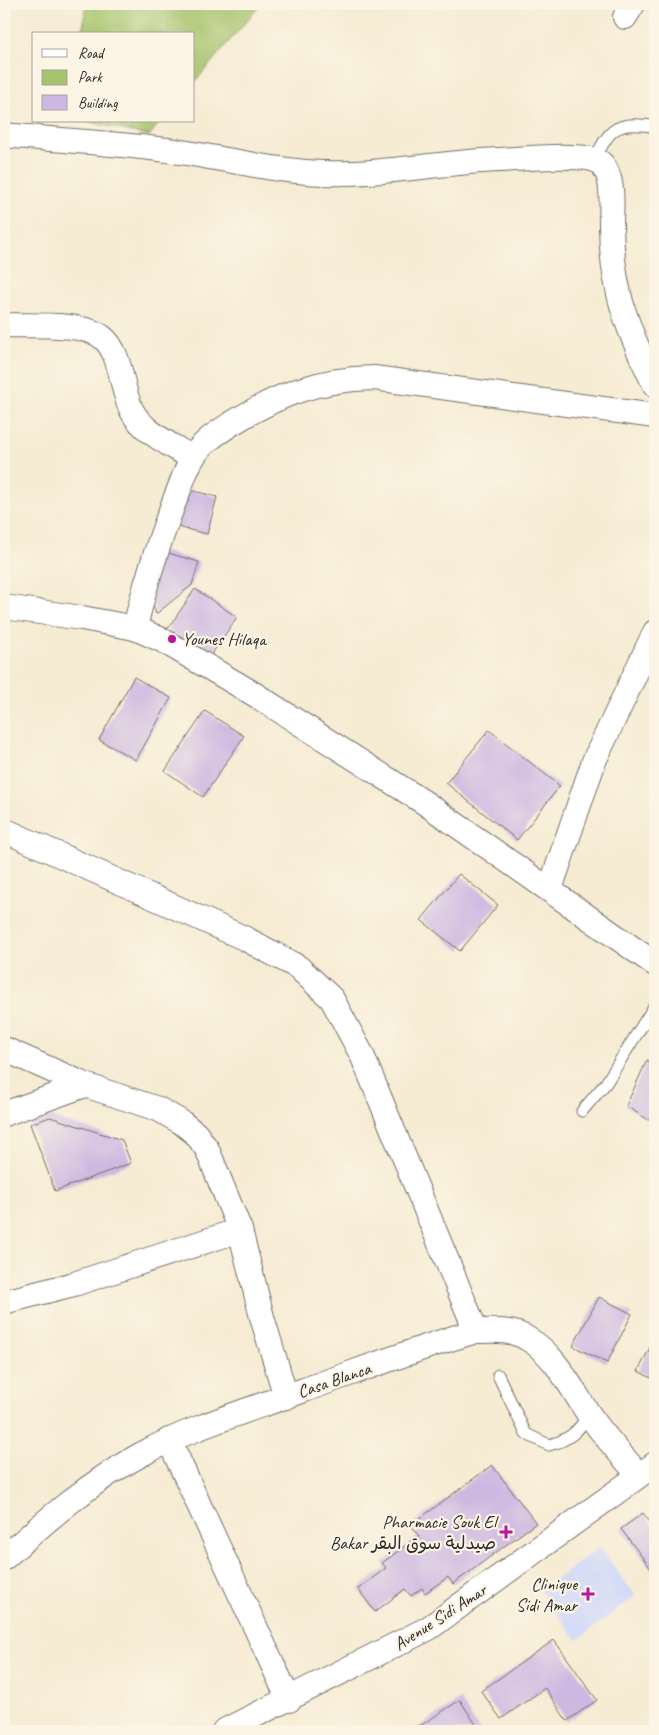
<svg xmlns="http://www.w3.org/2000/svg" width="659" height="1735" viewBox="0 0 659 1735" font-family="Caveat,'Playpen Sans Arabic',sans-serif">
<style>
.built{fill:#d1d9f9}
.green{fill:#a4c36b;stroke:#68774b}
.building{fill:#cdb8e1}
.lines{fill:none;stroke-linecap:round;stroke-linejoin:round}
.lane-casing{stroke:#726e66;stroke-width:13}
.street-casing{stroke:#726e66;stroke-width:26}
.lane{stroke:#fff;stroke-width:11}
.street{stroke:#fff;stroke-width:24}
.poi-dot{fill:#b5179e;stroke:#fcf5e5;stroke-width:2}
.labels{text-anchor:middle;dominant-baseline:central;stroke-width:4.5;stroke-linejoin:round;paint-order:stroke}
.poi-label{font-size:18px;fill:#2b2b2b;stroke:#fcf5e5;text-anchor:end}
.street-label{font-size:18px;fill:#2b2b2b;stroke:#fcf5e5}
</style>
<rect width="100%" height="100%" fill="#fcf5e5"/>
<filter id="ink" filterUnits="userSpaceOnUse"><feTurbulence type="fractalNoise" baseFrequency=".02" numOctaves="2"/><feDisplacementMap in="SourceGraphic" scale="10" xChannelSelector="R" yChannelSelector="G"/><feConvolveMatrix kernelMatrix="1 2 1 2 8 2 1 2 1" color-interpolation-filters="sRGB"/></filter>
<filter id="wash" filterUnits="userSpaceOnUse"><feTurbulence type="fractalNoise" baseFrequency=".0096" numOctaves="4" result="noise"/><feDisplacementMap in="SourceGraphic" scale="20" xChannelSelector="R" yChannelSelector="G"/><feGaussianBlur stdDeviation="1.12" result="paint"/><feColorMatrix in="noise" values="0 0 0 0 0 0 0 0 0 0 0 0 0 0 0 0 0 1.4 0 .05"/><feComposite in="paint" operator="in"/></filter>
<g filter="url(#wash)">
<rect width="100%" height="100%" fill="#f6ebd3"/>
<!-- built -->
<polygon class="built" points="599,1547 636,1596 577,1640 540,1591"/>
<!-- green -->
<g class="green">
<polygon points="85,4 261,4 194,83 194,34 83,34"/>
<polygon points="85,121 161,121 149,136"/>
</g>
<g id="blocks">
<!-- building -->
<g class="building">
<polygon points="183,488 217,497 207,534 173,526"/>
<polygon points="158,550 199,562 192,585 156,614 147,583"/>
<polygon points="195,589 237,617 209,658 167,630"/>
<polygon points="134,677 171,698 136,760 99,740"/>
<polygon points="205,711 244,736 203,797 165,771"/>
<polygon points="489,730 560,786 517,840 446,783"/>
<polygon points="459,874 498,905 460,951 421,920"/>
<polygon points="647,1060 655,1065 655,1124 626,1106"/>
<polygon points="50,1117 122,1140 131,1163 55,1191 30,1124"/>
<polygon points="599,1297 632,1314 607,1363 573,1346"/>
<polygon points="655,1338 655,1380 638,1371"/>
<polygon points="492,1465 536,1523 453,1584 448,1577 425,1593 422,1588 411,1596 405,1589 375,1612 358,1589 386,1568 382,1563 419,1536 411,1525"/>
<polygon points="643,1513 655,1529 655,1574 621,1529"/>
<polygon points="554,1640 597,1700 567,1721 545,1688 501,1719 481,1691"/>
<polygon points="460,1700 480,1731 412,1731"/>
</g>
</g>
</g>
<g filter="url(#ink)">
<use href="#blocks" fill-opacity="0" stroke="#726e66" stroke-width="1"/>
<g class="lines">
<defs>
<g id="lane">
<path d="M595,159C606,137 612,122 640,125C646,125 650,125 655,128"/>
<polyline points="582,1111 606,1083 655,1005"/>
<path d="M498,1375L526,1434L549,1445C569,1440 578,1432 589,1414"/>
</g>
<g id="street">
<polyline points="625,17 633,4"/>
<path d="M4,135C58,140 113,143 167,150C219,157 271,171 324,173C383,175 441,162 500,160C518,159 592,151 602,164C615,179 611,208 611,226C612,290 627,329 655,385"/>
<path d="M4,325C28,326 83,322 102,337C122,352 121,391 132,411C144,433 172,445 192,458"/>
<polyline points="4,607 82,618 135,628 162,640 254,694 425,803 655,964"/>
<path d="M135,628C145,583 159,541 176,497C181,485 185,471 192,459C201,443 217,433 231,424C279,394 318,379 374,378L655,416"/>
<polyline points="4,830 246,939 298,967 332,999 362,1055 476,1331"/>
<polyline points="550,889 594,761 655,632"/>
<polyline points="4,1049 85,1085 158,1109 181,1122 196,1134 207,1149 240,1230 262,1317 286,1397"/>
<polyline points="4,1114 85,1085"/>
<polyline points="4,1302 74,1284 240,1230"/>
<polyline points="169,1440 289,1700"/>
<path d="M4,1558C47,1520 91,1481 142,1454C194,1426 250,1410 304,1390C361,1370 418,1348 476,1331C493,1331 513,1329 528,1339C555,1354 571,1388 588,1413C603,1435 621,1455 639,1475"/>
<polyline points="224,1731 429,1628 655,1464"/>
</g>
</defs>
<!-- lane casing -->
<use href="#lane" class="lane-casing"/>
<!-- street casing -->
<use href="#street" class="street-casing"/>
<!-- lane -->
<use href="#lane" class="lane"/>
<!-- street -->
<use href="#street" class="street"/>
</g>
</g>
<!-- markers -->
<g class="poi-dot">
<circle cx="172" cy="639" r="5"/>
<path d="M503.5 1524.5h5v5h5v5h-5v5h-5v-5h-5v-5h5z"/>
<path d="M585.5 1586.5h5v5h5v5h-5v5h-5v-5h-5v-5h5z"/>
</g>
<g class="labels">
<!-- poi labels -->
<g class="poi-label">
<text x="182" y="639" text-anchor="start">Younes Hilaqa</text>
<text x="496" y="1522">Pharmacie Souk El<tspan x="496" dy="21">Bakar صيدلية سوق البقر</tspan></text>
<text x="577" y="1584">Clinique<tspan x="577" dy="21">Sidi Amar</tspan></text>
</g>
<!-- street labels -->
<g class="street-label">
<text transform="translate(334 1380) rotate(-19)">Casa Blanca</text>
<text transform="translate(440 1617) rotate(-33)">Avenue Sidi Amar</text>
</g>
</g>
<!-- margin -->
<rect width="659" height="1735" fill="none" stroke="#fcf5e5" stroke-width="20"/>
<!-- legend -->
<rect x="32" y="32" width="162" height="90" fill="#fcf5e5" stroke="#a8a49b"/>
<rect x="42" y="49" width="25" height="8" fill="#ffffff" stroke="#a8a49b"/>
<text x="78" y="58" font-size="15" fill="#2b2b2b">Road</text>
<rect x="42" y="70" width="25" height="15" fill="#a4c36b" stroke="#a8a49b"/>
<text x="78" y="82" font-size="15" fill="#2b2b2b">Park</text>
<rect x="42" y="95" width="25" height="15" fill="#cdb8e1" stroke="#a8a49b"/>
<text x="78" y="108" font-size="15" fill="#2b2b2b">Building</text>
</svg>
